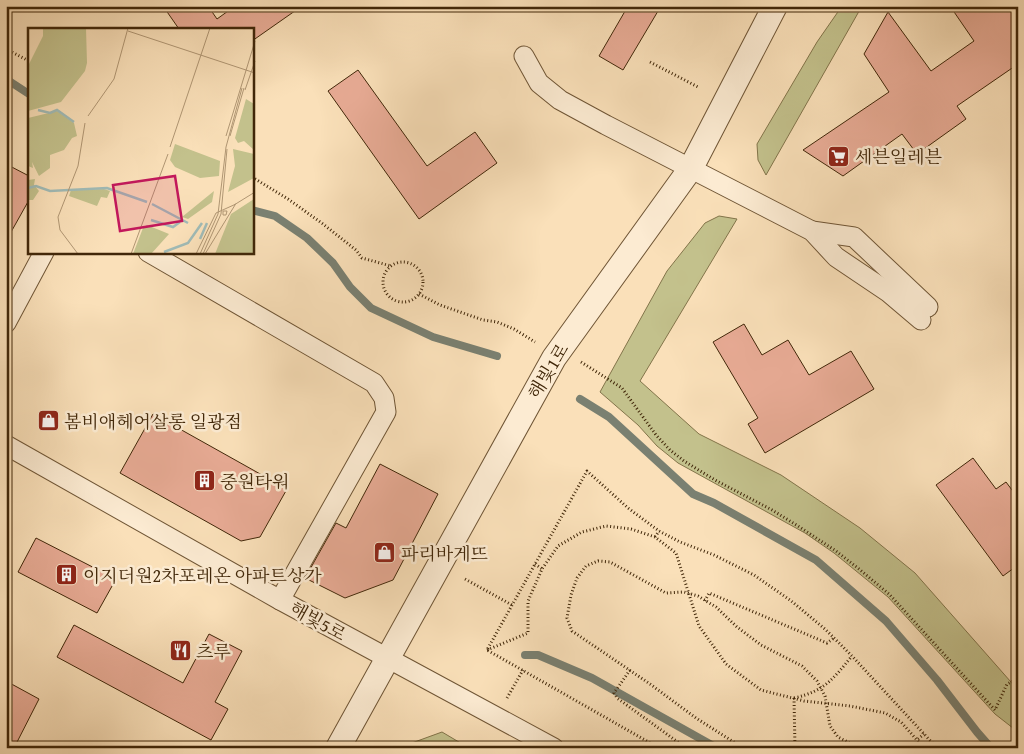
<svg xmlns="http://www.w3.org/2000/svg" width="1024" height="754" viewBox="0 0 1024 754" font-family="'Gentium Book Plus','Noto Serif KR',serif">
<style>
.green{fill:#c3c18c;stroke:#82744a}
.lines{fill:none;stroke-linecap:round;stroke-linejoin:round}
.stream{stroke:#7a8071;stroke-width:8}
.building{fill:#e8ab95;stroke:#412709}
.minor-casing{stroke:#6f5535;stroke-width:21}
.tertiary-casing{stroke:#6f5535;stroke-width:26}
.path{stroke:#412709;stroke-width:3;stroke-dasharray:1 2.5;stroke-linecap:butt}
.minor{stroke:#fcebd2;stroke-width:19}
.tertiary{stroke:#fcebd2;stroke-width:24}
.path-bridge{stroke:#412709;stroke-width:3;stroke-dasharray:1 2.5;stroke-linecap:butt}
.labels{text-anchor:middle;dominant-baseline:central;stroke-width:5;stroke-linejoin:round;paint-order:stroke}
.poi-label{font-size:18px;fill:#412709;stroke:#fcebd2;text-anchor:start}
.street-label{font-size:18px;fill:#412709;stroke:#fcebd2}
.inset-river{fill:none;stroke:#a0bbb7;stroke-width:2.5}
.inset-road{fill:none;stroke:#b09673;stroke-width:1}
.view{fill:#c2185b;fill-opacity:0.15;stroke:#c2185b;stroke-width:2.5}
.inset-edge{fill:none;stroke:#412709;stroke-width:2.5}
</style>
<rect width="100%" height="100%" fill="#fae0b9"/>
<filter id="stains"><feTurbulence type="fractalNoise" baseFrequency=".004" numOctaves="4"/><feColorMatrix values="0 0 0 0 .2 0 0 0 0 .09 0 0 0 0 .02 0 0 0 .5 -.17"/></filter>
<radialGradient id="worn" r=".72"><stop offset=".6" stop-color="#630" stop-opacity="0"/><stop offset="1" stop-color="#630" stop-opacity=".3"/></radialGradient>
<!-- green -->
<g class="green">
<polygon points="842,6 862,6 766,175 758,160 757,144 817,42"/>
<polygon points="719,216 737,219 640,381 699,434 781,475 860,528 915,573 1018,690 1018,732 995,714 888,597 834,553 805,533 678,463 657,446 638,425 600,392 667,271 705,223"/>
<polygon points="442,732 469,748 398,748"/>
</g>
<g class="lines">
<!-- stream -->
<g class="stream">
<polyline points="6,79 29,94"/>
<polyline points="252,210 275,216 307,238 333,263 350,287 371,308 433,337 497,356"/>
<polyline points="580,399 609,417 693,494 714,503 816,560 886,621 937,680 977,732 991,748"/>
<polyline points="525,655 538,655 592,678 717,748"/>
</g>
</g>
<!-- building -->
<g class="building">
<polygon points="163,6 208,6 217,19 235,6 302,6 252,41 252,29 179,29"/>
<polygon points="628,6 661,6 623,70 599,56"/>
<polygon points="950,6 1011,6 1018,17 1018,64 957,106 966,119 917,154 902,134 843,176 803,150 889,92 864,54 888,12 931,71 974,41"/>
<polygon points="358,70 427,166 475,132 497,163 419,219 328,91"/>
<polygon points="6,164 29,176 29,200 6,241"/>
<polygon points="744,324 762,355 788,340 809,375 851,351 874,389 765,453 748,424 758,418 713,342"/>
<polygon points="153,414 287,489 260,537 241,541 120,473"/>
<polygon points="973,458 996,489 1006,482 1018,498 1018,565 1003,576 936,485"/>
<polygon points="380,464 438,494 393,580 345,598 305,578 336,523 346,528"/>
<polygon points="36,538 116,579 97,613 18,572"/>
<polygon points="74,625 183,683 209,634 242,651 215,702 228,709 211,740 57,657"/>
<polygon points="6,681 39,699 14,748 6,748"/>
</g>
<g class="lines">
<defs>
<g id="minor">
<polyline points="524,56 539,83 560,100 606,125 812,231 836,257 888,292 921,320"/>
<polyline points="812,231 854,237 928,307"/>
<polyline points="148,252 374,383 384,398 386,412 280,600"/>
<polyline points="6,323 44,252"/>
<polyline points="6,445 280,600 554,748"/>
</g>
<polyline id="tertiary" points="338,748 554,358 691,168 775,6"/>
</defs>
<!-- minor casing -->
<use href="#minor" class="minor-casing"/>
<!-- tertiary casing -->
<use href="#tertiary" class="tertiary-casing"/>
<!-- path -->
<g class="path">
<polyline points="6,49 29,61"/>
<polyline points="650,62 698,87"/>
<polyline points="252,177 288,199 323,224 356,250 362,258 391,266"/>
<circle cx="403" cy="282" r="20"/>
<polyline points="419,294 440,305 483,320 497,322 514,329 535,342"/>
<polyline points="581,362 622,388 656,435 670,450 684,461 715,480 772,510 798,526 836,551 859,569 889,594 995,710 1007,684 1018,679"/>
<polyline points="655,537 659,531"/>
<polyline points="535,564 542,569"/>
<polyline points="465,579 512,605"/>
<polyline points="705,601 709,593 827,643 834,638"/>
<polyline points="630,670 614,693 617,698 686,748"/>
<polyline points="507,698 523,670"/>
<polyline points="794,698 795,748"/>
<polyline points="918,739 924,734"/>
<polyline points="659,748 487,650 587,471 628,508 659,531 680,542 714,555 754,575 790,600 825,629 852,656 937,748"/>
<polyline points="743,748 696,718 650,684 572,631 567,618 571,595 577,578 586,566 598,561 610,562 666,593 684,592 698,596 716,607 737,627 761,645 802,666 817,681 825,696 830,726 838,737 859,748"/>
</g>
<!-- minor -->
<use href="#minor" class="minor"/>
<!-- tertiary -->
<use href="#tertiary" class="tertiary"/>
<!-- path-bridge -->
<g class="path-bridge">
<polyline points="487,650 528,633 528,601 542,569 558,546 582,532 606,526 631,529 655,537 676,553 699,626 726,664 761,690 804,701 850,706 885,713 901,722 924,748"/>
<path d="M794,698C825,691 833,679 852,656"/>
</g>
</g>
<!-- icons -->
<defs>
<symbol id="supermarket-square" viewBox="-11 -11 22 22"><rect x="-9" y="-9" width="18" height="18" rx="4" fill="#8f2418" stroke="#fcebd2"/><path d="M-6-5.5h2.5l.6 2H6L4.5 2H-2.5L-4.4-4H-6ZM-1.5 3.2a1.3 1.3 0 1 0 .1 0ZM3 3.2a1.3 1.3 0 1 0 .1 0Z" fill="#fff"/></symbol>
<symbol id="shop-square" viewBox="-11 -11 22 22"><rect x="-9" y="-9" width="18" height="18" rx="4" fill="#8f2418" stroke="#fcebd2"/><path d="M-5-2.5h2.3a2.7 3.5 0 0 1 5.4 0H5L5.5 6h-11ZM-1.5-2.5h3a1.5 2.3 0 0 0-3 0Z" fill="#fff"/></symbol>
<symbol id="building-square" viewBox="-11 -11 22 22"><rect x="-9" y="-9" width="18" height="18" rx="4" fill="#8f2418" stroke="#fcebd2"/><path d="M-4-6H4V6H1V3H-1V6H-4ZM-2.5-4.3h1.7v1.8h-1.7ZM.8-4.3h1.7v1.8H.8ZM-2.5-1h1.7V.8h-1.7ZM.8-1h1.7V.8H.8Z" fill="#fff"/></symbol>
<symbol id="restaurant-square" viewBox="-11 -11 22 22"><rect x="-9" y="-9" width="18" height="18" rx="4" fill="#8f2418" stroke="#fcebd2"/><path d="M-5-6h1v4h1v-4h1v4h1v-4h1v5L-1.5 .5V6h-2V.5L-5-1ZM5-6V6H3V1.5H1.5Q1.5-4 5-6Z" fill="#fff"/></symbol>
</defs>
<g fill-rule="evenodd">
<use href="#supermarket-square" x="826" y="144" width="25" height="25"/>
<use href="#shop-square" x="36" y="408" width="25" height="25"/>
<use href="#building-square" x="192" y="468" width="25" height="25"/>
<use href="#shop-square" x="372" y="540" width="25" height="25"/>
<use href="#building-square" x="54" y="562" width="25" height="25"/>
<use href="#restaurant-square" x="168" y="638" width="25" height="25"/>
</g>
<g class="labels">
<!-- poi labels -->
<g class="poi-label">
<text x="855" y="156">세븐일레븐</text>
<text x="64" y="421">봄비애헤어살롱 일광점</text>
<text x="220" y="481">중원타워</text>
<text x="401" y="553">파리바게뜨</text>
<text x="83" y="575">이지더원2차포레온 아파트상가</text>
<text x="196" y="651">츠루</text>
</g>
<!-- street labels -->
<g class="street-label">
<text transform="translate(548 371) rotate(-59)">해빛1로</text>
<text transform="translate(318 621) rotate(29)">해빛5로</text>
</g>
</g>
<!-- overview -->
<g transform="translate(28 28)">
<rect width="226" height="226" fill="#fae0b9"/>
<path d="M15,0H58L59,35L57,43L33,74L0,83V38L15,8ZM218,71L226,76V122L216,113L210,115L207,110ZM29,83L46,95L49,108L44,110L36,122L22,127V140L11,148L4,134L5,140L0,138V90ZM147,116L192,133L191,148L172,150L147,139L142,132ZM205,121L226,126V150L200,164L207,138ZM7,151L6,157L11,163L5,172H0V152ZM76,161L82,163L79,170L73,169L69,178L41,168L43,162ZM186,163L184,174L160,191L154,189ZM226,171V226H187L203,186ZM119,197L141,206L123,226H105L115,200Z" fill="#c3c18c"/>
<path class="inset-river" d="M10,82L22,85L29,82L46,94M0,160L8,158L22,163L79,160L119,174M124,176L160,195M123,192L145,199L152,194M172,211L179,195M136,224L160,215L174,195"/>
<path class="inset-road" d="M100,3L227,45M217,62L227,33M60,88L86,51L100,0M198,108L227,13M202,108L216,60M142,119L182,0M206,177L227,164M195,183H199L198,187H195ZM50,226L32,202L30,189L50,138L57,95M103,226L140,126M168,226L188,185L208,176M172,226L190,186L198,119L214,60M175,226L193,186L199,121M177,226L207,177"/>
<path class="view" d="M147,148L154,193L92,203L85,157Z"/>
<rect width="226" height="226" class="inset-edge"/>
</g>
<!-- margin -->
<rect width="1024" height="754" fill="none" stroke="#fae0b9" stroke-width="25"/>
<rect x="8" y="8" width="1009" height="739" fill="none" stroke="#412709" stroke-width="2.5"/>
<rect x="12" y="12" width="999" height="729" fill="none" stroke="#412709"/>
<rect width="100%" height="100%" filter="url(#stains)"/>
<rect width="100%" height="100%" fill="url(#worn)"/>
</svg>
